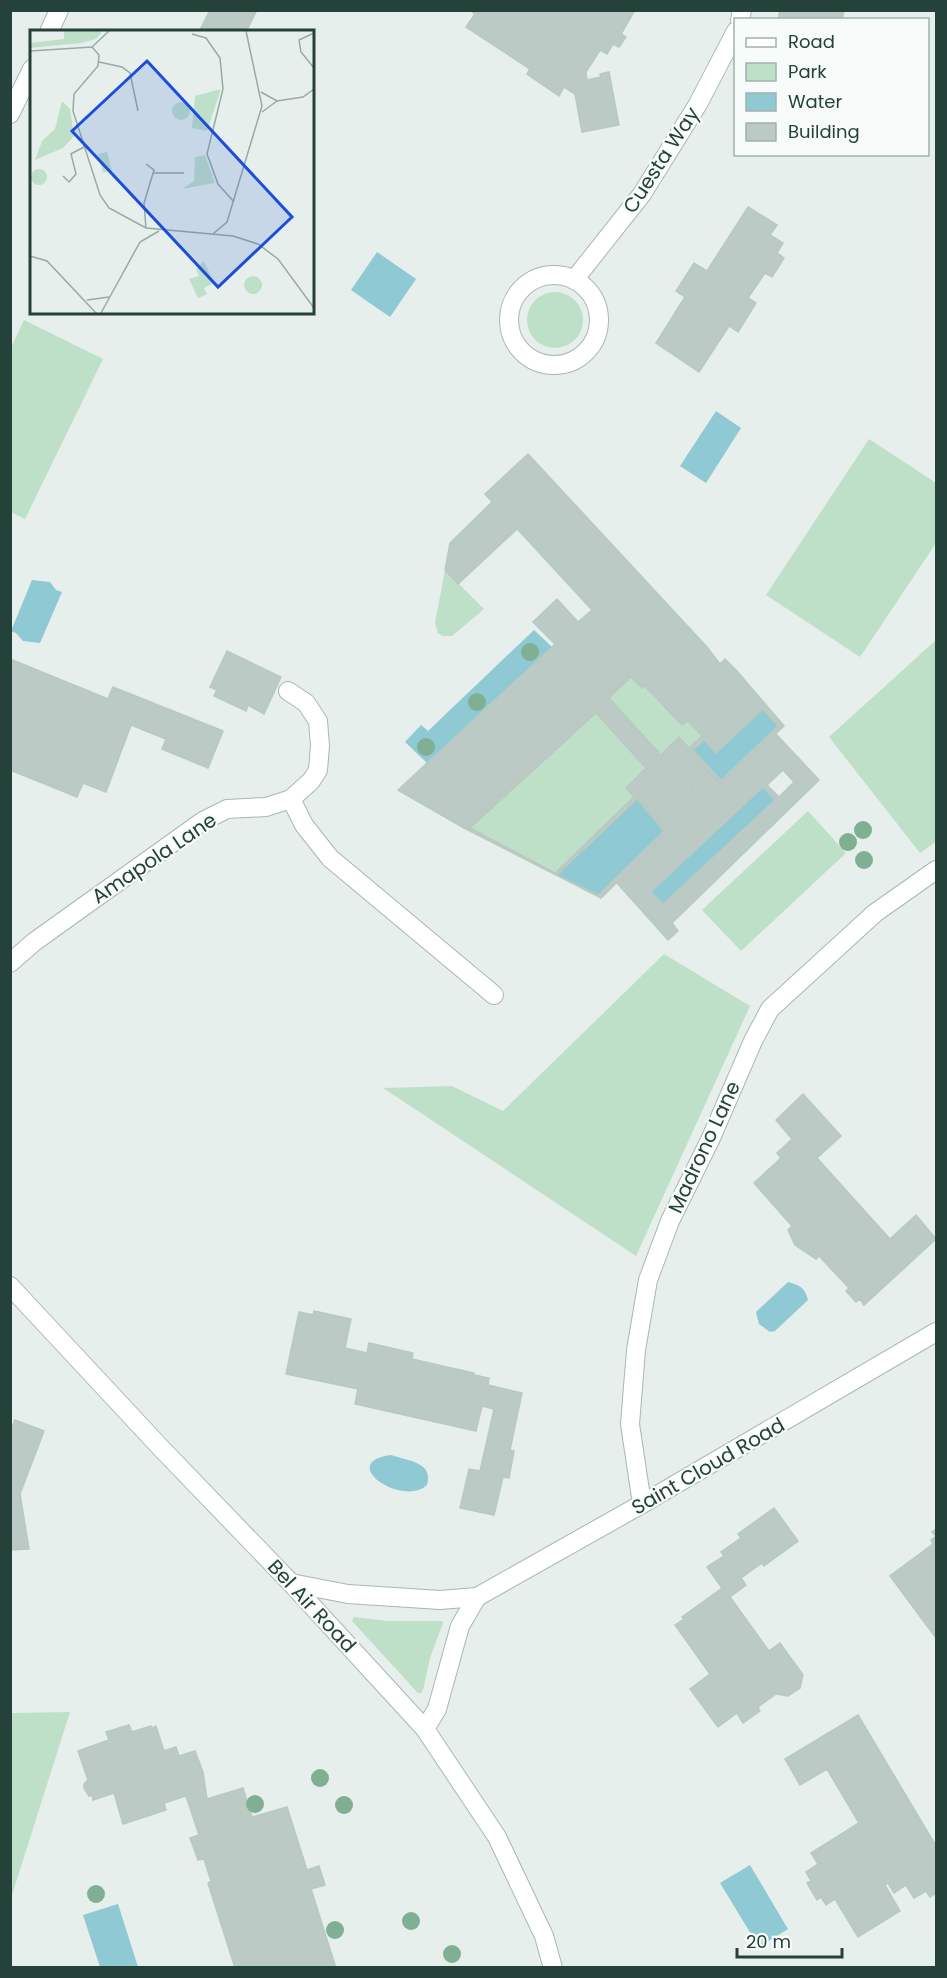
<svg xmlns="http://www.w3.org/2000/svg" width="947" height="1978" viewBox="0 0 947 1978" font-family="Poppins,sans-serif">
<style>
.green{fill:#bfe0c8}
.water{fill:#8ec9d4}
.building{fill:#bbcac4;stroke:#b8c9c2;stroke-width:1.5;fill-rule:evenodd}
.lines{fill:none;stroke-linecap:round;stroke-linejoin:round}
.lane-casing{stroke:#a8b8b2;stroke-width:20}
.street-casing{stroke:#a8b8b2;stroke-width:20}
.lane{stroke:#fff;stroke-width:18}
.street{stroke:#fff;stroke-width:18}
.tree{fill:#80af93}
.labels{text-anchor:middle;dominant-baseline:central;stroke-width:4.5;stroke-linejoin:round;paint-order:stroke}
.street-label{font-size:20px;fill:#24423a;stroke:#f7fbf9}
.inset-road{fill:none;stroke:#98aaa4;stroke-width:1.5}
.view{fill:#1d4ed8;fill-opacity:0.15;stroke:#1d4ed8;stroke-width:3}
.inset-edge{fill:none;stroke:#24423a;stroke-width:3}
</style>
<rect width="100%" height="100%" fill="#e6efeb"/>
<!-- green -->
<g class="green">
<circle cx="555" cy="320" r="28"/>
<polygon points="24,320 103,359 25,519 10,512 11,348"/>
<polygon points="869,439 936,483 936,543 860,657 766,595"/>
<polygon points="445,570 484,609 452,636 443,636 438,633 435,623"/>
<polygon points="936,640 936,842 920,853 829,737"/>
<polygon points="631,677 641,688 644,685 682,725 688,721 702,736 689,748 679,737 661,755 609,698"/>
<polygon points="596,713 646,768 626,788 634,797 555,873 470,828"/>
<polygon points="808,811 846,853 741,951 702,910"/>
<polygon points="664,954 750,1006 636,1256 383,1088 452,1086 503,1111"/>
<polygon points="354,1617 387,1621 442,1621 443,1623 430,1658 423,1690 421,1693 418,1693 352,1621"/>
<polygon points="70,1712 11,1898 11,1713"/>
</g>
<!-- water -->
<g class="water">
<polygon points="377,252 416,279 390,317 351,290"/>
<polygon points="716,411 741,428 706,483 680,466"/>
<polygon points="32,580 50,582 56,590 62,592 40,643 23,641 16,633 11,631"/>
<polygon points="534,630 552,647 427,763 405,742 421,725 428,731"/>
<polygon points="763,709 778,726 721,780 693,750 704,740 716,753"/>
<polygon points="763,787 775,800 663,904 651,892"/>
<polygon points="637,799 664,831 598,895 557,875"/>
<path d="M788,1282C800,1285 805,1288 808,1300L775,1331L770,1332L759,1324L756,1312Z"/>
<path d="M391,1455C408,1461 434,1462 427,1485C402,1508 336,1462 391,1455Z"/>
<polygon points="750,1865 788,1929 759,1947 720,1883"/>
<polygon points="118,1904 138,1967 100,1967 83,1915"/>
</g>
<!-- building -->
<g class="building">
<polygon points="210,10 257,10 246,32 199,32"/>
<polygon points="470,10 635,10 621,34 626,37 619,47 613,44 607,54 600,50 586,72 587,80 601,77 600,74 609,72 619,125 582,132 575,94 564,87 559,96 527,74 530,69 466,27 475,14"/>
<polygon points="780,10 844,10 842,20 778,20"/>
<polygon points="748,207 777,225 770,235 783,243 777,253 784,258 772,277 765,273 748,298 756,303 738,332 729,326 699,372 656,343 685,297 676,291 694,263 707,271"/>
<polygon points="528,454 707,647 720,664 725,659 737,671 691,717 641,663 464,828 398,790 555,644 533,622 557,599 578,622 592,610 485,494"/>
<polygon points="492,502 517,529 458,584 445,570 450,543"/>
<polygon points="227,651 281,677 264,714 248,705 246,711 214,696 217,690 210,687"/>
<polygon points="10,659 108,699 113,687 223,731 208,768 162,749 166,739 131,725 106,792 83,783 77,797 10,770"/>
<path d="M641,663L691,717L737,671L784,726L720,784L687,750L672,765L694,788L679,803L656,779L637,796L669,831L601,898L464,828ZM631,677L642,688L644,685L682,725L688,721L702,736L689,748L679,737L661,755L609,698ZM763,709L778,726L721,780L693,750L704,740L716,753ZM596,713L646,768L626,788L634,797L555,873L470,828ZM637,799L664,831L598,895L557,875Z"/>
<path d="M775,733L819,780L672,923L678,931L668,940L617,883L669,831L637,796L656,779L679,803L694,788L672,765L687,750L720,784ZM783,770L794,782L779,797L767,785ZM763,787L775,800L663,904L651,892Z"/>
<polygon points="803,1094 841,1136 817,1158 890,1239 916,1215 936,1239 864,1305 860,1299 856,1302 846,1291 849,1288 819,1256 816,1259 795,1245 788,1230 792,1226 754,1183 781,1158 777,1153 792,1139 776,1120"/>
<polygon points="314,1311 351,1319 345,1348 367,1353 369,1343 413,1353 412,1359 474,1373 474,1375 489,1378 488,1385 522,1393 510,1450 514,1451 509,1478 503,1477 494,1515 460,1508 469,1469 480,1471 494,1409 482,1406 476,1431 355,1404 358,1389 286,1374 299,1312 313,1315"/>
<polygon points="15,1420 44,1431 20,1494 29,1549 10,1550 10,1433"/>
<polygon points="774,1508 798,1541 764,1566 762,1563 741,1578 746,1585 730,1597 769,1651 780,1643 803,1675 800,1688 788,1696 776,1694 758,1707 760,1711 743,1723 737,1713 718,1727 690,1689 710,1674 675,1625 684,1619 682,1617 722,1588 707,1567 724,1556 721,1552 741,1538 738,1534"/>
<polygon points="936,1529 936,1638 890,1576 933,1544 931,1540 936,1536 932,1532"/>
<polygon points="858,1715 936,1846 936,1893 930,1897 926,1891 914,1898 906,1885 894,1893 888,1883 885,1885 900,1911 858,1937 835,1899 826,1905 821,1897 817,1900 807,1883 811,1881 806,1872 818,1864 811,1853 859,1823 827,1769 800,1785 785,1759"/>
<polygon points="129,1725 132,1732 151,1726 152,1728 156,1726 164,1751 176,1747 179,1756 195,1751 203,1772 207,1799 243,1788 252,1817 287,1807 307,1870 319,1866 325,1885 311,1889 336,1968 235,1968 208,1883 211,1881 204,1859 198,1860 190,1838 199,1835 186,1796 164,1803 166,1810 123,1824 114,1793 93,1800 92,1795 89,1796 84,1788 84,1784 88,1780 78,1751 109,1740 106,1732"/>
</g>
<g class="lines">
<defs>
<polyline id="lane" points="291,799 304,825 330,858 494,995"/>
<g id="street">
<polyline points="740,20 742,10"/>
<polyline points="49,32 59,10"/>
<polyline points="10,114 32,69"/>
<circle cx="554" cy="320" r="45"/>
<polyline points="574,280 642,194 698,104 736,31"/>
<polyline points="10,963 34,942 203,821 227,809 266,807 291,799 311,781 318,770 320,746 318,721 306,703 288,691"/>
<polyline points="10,1286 160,1447 291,1583 425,1729 497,1837 544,1936 553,1968"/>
<polyline points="642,1504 630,1424 636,1350 648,1280 670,1221 711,1138 753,1041 770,1009 875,913 936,870"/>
<polyline points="291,1583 348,1594 440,1600 477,1597 642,1504 936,1332"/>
<polyline points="425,1729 437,1709 460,1626 477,1597"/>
</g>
</defs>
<!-- lane casing -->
<use href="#lane" class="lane-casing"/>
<!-- street casing -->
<use href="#street" class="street-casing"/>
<!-- lane -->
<use href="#lane" class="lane"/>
<!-- street -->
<use href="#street" class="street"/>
</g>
<!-- trees -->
<g class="tree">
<circle cx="530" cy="652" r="9"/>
<circle cx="477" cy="702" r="9"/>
<circle cx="426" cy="747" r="9"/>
<circle cx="863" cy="830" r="9"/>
<circle cx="848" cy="842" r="9"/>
<circle cx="864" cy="860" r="9"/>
<circle cx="320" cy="1778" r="9"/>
<circle cx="255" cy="1804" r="9"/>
<circle cx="344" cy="1805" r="9"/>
<circle cx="96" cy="1894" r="9"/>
<circle cx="411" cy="1921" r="9"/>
<circle cx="335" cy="1930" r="9"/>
<circle cx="452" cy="1954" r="9"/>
</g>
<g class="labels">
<!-- street labels -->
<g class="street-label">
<text transform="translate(661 160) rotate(-57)">Cuesta Way</text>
<text transform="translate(154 858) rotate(-34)">Amapola Lane</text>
<text transform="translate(704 1147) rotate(-65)">Madrono Lane</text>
<text transform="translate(708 1466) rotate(-30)">Saint Cloud Road</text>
<text transform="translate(312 1606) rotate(47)">Bel Air Road</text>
</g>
</g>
<!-- overview -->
<g transform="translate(30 30)">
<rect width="284" height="284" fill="#e6efeb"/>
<path d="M34,1H71V3L66,9L51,13L0,18V13L34,9ZM191,59L177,101L162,98L165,66ZM32,71L40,79L44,106L33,118L5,130L12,111L25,99ZM142 81a9 9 0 1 1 18 0a9 9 0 1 1-18 0ZM77,122L82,140L73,143L68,124ZM175,125L185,153L152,159L164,151L165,127ZM1 147a8 8 0 1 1 16 0a8 8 0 1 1-16 0ZM174,231L184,253L174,258L177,264L168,268L159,249L169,246L166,239ZM214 255a9 9 0 1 1 18 0a9 9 0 1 1-18 0Z" fill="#bfe0c8"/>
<path class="inset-road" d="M284,3L269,10L271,22L284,38M162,4L176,8L190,28L193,59L177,124L188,154L204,172M62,17L79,1M0,21L62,17L69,25L68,36L44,64L43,81L70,165L79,178L116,198L203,206L228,214L248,229L284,278M69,32L92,37L100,43L108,81M231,62L247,71L273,67L284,59M232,82L247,71M116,134L124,140L114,173L116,198M124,143H154M33,146L39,152L46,144L41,124L54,117M183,204L197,192L232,76L216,1M0,226L17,231L66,283M57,270L79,267M71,283L110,212L129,201"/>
<path class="view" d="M117,31L262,187L188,257L42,101Z"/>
<rect width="284" height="284" class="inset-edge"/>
</g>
<!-- border -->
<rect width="947" height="1978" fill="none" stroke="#24423a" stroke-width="24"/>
<!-- legend -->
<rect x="734" y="18" width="195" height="138" fill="#f7fbf9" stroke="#a3b1ad" stroke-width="1.5"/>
<rect x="746" y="38" width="30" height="9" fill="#ffffff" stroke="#a3b1ad" stroke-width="1.5"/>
<text x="788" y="48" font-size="18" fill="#24423a">Road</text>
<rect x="746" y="63" width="30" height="18" fill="#bfe0c8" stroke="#a3b1ad" stroke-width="1.5"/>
<text x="788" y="78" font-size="18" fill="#24423a">Park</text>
<rect x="746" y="93" width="30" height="18" fill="#8ec9d4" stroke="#a3b1ad" stroke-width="1.5"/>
<text x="788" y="108" font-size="18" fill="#24423a">Water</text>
<rect x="746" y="123" width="30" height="18" fill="#bbcac4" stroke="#a3b1ad" stroke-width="1.5"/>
<text x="788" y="138" font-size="18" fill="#24423a">Building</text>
<!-- scale -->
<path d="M737 1948v9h105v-9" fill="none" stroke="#24423a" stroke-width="3"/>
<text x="746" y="1948" font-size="18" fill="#24423a" stroke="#f7fbf9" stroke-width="4.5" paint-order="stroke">20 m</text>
</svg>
